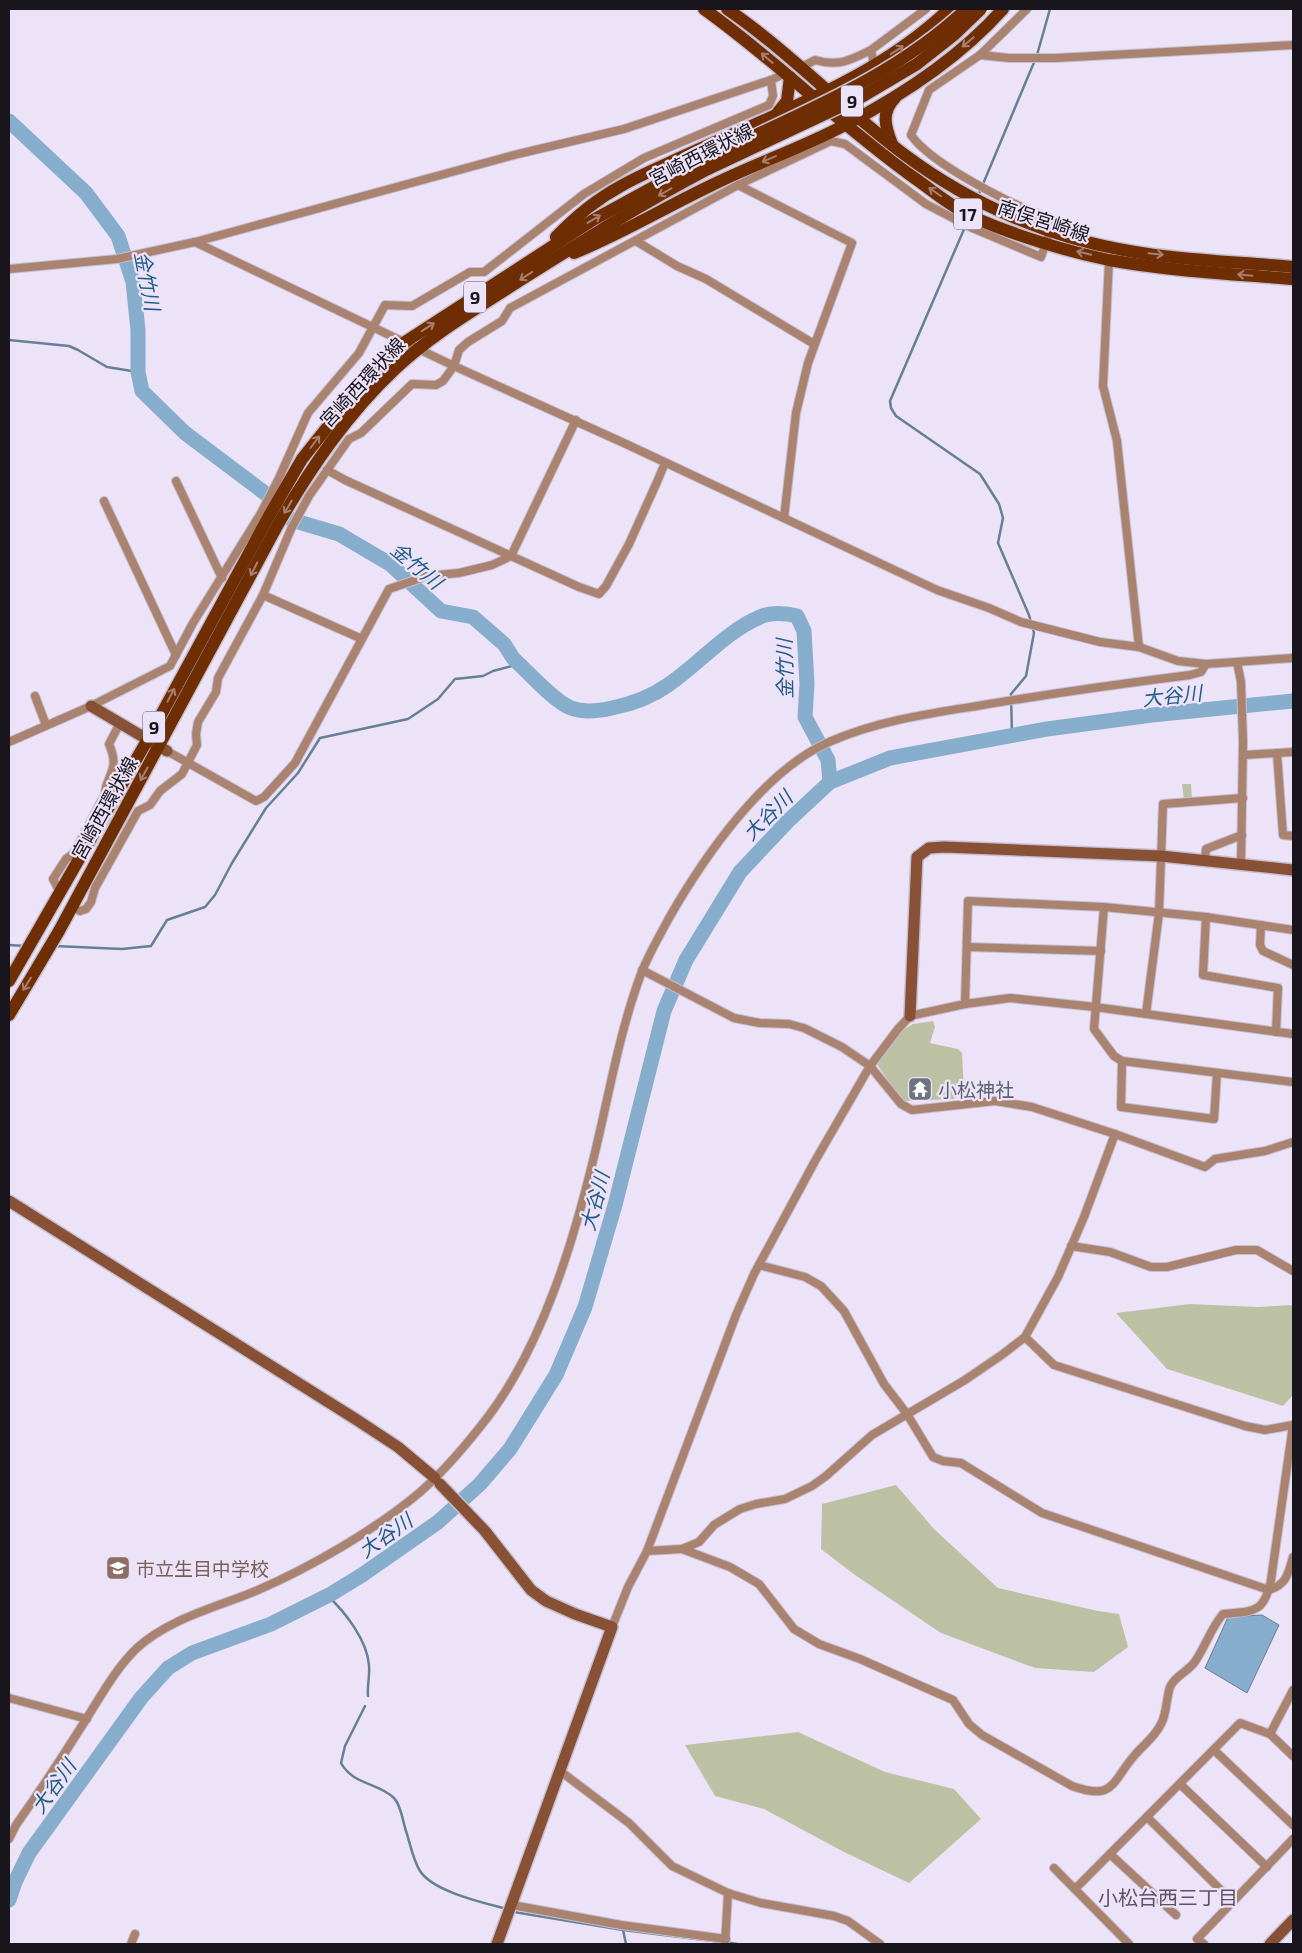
<svg xmlns="http://www.w3.org/2000/svg" width="1302" height="1953" viewBox="0 0 1302 1953" font-family="'Exo 2','Noto Sans JP',sans-serif">
<style>
.green{fill:#bdc1a4}
.water{fill:#86adcc;stroke:#657f97}
.lines{fill:none;stroke-linecap:round;stroke-linejoin:round}
.stream{stroke:#657f97;stroke-width:2.5}
.river{stroke:#86adcc;stroke-width:15}
.street-casing{stroke:#c7bed0;stroke-width:10}
.secondary-casing{stroke:#c7bed0;stroke-width:14}
.primary-casing{stroke:#c7bed0;stroke-width:15}
.street{stroke:#a98270;stroke-width:8}
.secondary{stroke:#885136;stroke-width:11}
.primary{stroke:#6e2d03;stroke-width:12}
.primary-bridge-casing{stroke:#c7bed0;stroke-width:15;stroke-linecap:butt}
.primary-bridge{stroke:#6e2d03;stroke-width:12}
.oneway{stroke:#a77f71}
.labels{text-anchor:middle;dominant-baseline:central;stroke-width:4.5;stroke-linejoin:round;paint-order:stroke}
.shield{fill:#ede3f8;stroke:#58535e;stroke-width:1}
.shield-label{font-size:18px;font-weight:bold;fill:#18151c}
.street-label{font-size:19px;fill:#18151c;stroke:#ede3f8}
.worship-label{font-size:19px;fill:#5b616d;stroke:#ede3f8;text-anchor:start}
.education-label{font-size:19px;fill:#785e54;stroke:#ede3f8;text-anchor:start}
.water-label{font-size:20px;font-style:italic;fill:#1e5b86;stroke:#ede3f8}
.neighbourhood-label{font-size:20px;fill:#5b5364;stroke:#ede3f8}
</style>
<rect width="100%" height="100%" fill="#ede3f8"/>
<!-- green -->
<g class="green">
<polygon points="1182,784 1191,784 1192,799 1184,800"/>
<polygon points="933,1021 935,1027 930,1043 958,1049 962,1053 964,1091 959,1096 953,1099 905,1101 899,1097 877,1064 901,1031 913,1024"/>
<polygon points="1190,1304 1257,1307 1293,1305 1293,1395 1283,1406 1167,1369 1116,1313"/>
<polygon points="896,1485 934,1529 998,1588 1098,1611 1119,1614 1128,1647 1094,1672 1035,1668 941,1633 855,1575 821,1549 822,1504"/>
<polygon points="798,1732 885,1772 954,1789 981,1819 909,1883 844,1852 764,1809 715,1796 685,1745"/>
</g>
<!-- water -->
<polygon class="water" points="1262,1615 1279,1625 1247,1693 1205,1668 1228,1617"/>
<g class="lines">
<!-- stream -->
<g class="stream">
<polyline points="1037,55 1050,9"/>
<polyline points="978,196 1035,60"/>
<polyline points="965,227 890,401 891,408 896,416 980,474 999,504 1003,518 998,543 1029,615 1034,633 1026,676 1011,694 1012,735"/>
<polyline points="9,340 69,346 78,350 107,367 138,372"/>
<polyline points="9,945 25,946"/>
<polyline points="55,946 122,949 151,946 167,920 205,907 215,895 232,863 266,808 298,773 320,738 408,719 438,699 455,679 483,676 493,671 519,664"/>
<path d="M328,1596C345,1612 367,1640 369,1665C370,1676 367,1686 368,1696"/>
<path d="M365,1706L345,1746L341,1763C354,1786 378,1782 394,1798C401,1805 403,1822 406,1831C410,1843 413,1860 420,1871C433,1891 480,1902 503,1908"/>
<polyline points="514,1912 623,1930 626,1944"/>
<polyline points="623,1930 721,1942"/>
<polyline points="731,1943 737,1944"/>
</g>
<!-- river -->
<g class="river">
<path d="M9,121L86,193L118,236L133,282L138,330V372L142,391L185,433L266,494L282,512L292,520L339,534L390,564L441,611L473,617L504,644L513,658L519,664C532,676 555,702 571,708C584,713 599,711 612,708C632,704 651,697 668,685C699,664 725,632 760,617C770,612 786,613 797,616L804,631L807,684L805,717L828,760L830,782"/>
<polyline points="9,1900 15,1882 29,1853 141,1698 168,1668 192,1653 271,1624 331,1594 362,1575 438,1522 480,1484 510,1449 556,1375 585,1307 615,1205 664,1011 686,960 740,872 788,821 830,782 890,758 1047,729 1152,715 1293,701"/>
</g>
<defs>
<g id="street">
<polyline points="980,55 1009,58 1056,58 1293,45"/>
<polyline points="874,64 871,50 926,9"/>
<path d="M800,68L815,60C838,67 851,60 871,50"/>
<polyline points="738,185 852,243 808,363 796,413 784,518"/>
<polyline points="636,241 677,266 706,279 814,344"/>
<polyline points="195,242 454,366 626,444 937,590 989,608 1021,622 1100,642 1139,647 1178,661 1206,664 1293,658"/>
<polyline points="1109,260 1103,386 1117,441 1139,647"/>
<polyline points="9,269 117,259 195,242 518,154 624,129 771,80 786,73"/>
<polyline points="327,470 345,480 579,587 599,594 606,586 629,544 657,482 665,463"/>
<polyline points="176,481 222,578"/>
<polyline points="104,501 176,655"/>
<polyline points="263,595 362,639"/>
<polyline points="1237,662 1241,682 1243,741 1241,863"/>
<polyline points="35,696 46,725"/>
<polyline points="9,742 91,706 170,666 193,623 261,513 279,478 308,413 359,353 385,305 412,306 470,272 484,272 584,194 644,158 769,105 773,96 771,80"/>
<polyline points="167,751 256,801 264,797 295,763 389,589 427,576 459,573 492,565 511,556 576,420"/>
<polyline points="1277,753 1283,835 1293,836"/>
<polyline points="1244,755 1293,752"/>
<polyline points="1205,860 1206,849 1242,835"/>
<path d="M60,892L53,879L66,859L74,853L105,794C105,783 111,778 113,767C115,759 112,751 109,744L120,723"/>
<path d="M72,907L80,911L86,909L91,902L95,888L138,811L150,805L160,791L182,774L197,745L196,734L198,722L216,692L218,678L263,595L291,529L309,496L349,439L361,433L412,384L436,385L443,381L454,366L459,350L468,342L502,321L510,308L738,185L831,141L845,144L926,204L970,227L1041,257L1050,231L1048,217C1013,206 931,164 911,135L929,90L980,55L1027,9"/>
<polyline points="1104,907 1094,1029 1114,1056 1122,1061 1293,1082"/>
<polyline points="1206,917 1203,975 1278,988 1276,1032"/>
<polyline points="1261,925 1260,945 1263,951 1293,965"/>
<polyline points="967,947 1101,951"/>
<polyline points="642,970 734,1018 760,1023 789,1024 804,1028 842,1047 870,1066 901,1104 912,1110 995,1101 1032,1107 1115,1134 1205,1167 1215,1159 1265,1151 1293,1142"/>
<polyline points="965,1004 968,901 1104,907 1206,917 1293,930"/>
<polyline points="1146,1014 1159,913 1163,804 1243,798"/>
<polyline points="1122,1061 1121,1107 1214,1119 1217,1073"/>
<polyline points="1071,1246 1110,1252 1151,1267 1167,1267 1236,1250 1257,1250 1293,1271"/>
<path d="M759,1265L805,1277L821,1286L844,1311L884,1384L907,1414L933,1457L943,1461L961,1463L1042,1513L1269,1590C1287,1584 1288,1574 1293,1557"/>
<path d="M682,1549L730,1567L759,1584L794,1629L819,1644L860,1659L953,1700L969,1724L982,1735L1072,1786C1114,1801 1111,1783 1134,1756C1143,1745 1155,1737 1161,1724C1167,1713 1166,1699 1170,1687C1175,1675 1190,1671 1196,1660C1206,1645 1211,1628 1223,1614C1253,1611 1264,1614 1271,1580L1293,1425L1265,1430L1245,1426L1054,1365L1025,1337"/>
<polyline points="647,1551 682,1549 699,1542 714,1525 740,1509 756,1504 785,1499 812,1486 826,1476 872,1435 965,1380 1003,1354 1025,1337 1058,1277 1084,1217 1115,1134"/>
<polyline points="612,1627 628,1587 647,1551 736,1315 754,1274 815,1161 870,1066 898,1029 910,1016 965,1004 1010,998 1095,1007 1293,1034"/>
<polyline points="9,1698 87,1719"/>
<polyline points="1270,1734 1293,1690"/>
<polyline points="1214,1750 1293,1825"/>
<polyline points="560,1771 629,1823 672,1866 728,1893 761,1903 834,1916 848,1921 880,1944"/>
<polyline points="1180,1784 1267,1867"/>
<polyline points="1147,1817 1233,1902"/>
<path d="M9,1839L16,1825C40,1791 63,1756 85,1721C101,1696 116,1668 137,1648C170,1618 218,1607 258,1590C311,1567 375,1530 419,1493C442,1473 461,1451 480,1427C544,1349 578,1228 600,1131C612,1078 622,1025 641,974C648,955 659,937 669,918C704,857 763,771 829,742C877,721 926,714 977,706C1048,694 1119,684 1190,675L1201,672L1206,664"/>
<polyline points="1110,1854 1176,1915"/>
<polyline points="1054,1868 1129,1944"/>
<polyline points="1075,1889 1240,1723 1270,1734 1293,1756"/>
<polyline points="512,1905 621,1925 726,1939"/>
<polyline points="131,1944 135,1934"/>
<polyline points="725,1944 728,1893"/>
<polyline points="1204,1944 1197,1939 1293,1839"/>
</g>
<g id="secondary">
<polyline points="91,706 167,751"/>
<polyline points="910,1016 917,857 929,848 944,847 1161,856 1293,870"/>
<polyline points="9,1201 357,1420 398,1447 435,1478"/>
<polyline points="440,1484 485,1531 531,1590 546,1601 575,1614 612,1627 497,1944"/>
<polyline points="1270,1944 1293,1920"/>
</g>
<g id="primary">
<path d="M704,9C777,61 840,125 913,177C932,190 951,207 973,217C1013,235 1066,251 1109,260C1170,271 1232,274 1293,279"/>
<path d="M727,9C790,52 843,109 905,155C972,205 1052,239 1135,252C1187,261 1241,262 1293,267"/>
<polyline points="778,112 787,101 790,77"/>
<path d="M892,144C885,126 881,112 895,98"/>
<path d="M556,237C575,217 597,199 621,186C642,174 665,165 686,155C777,113 876,79 949,9"/>
<path d="M574,253C621,234 664,208 710,186C754,164 802,148 845,125C903,95 959,58 1003,9"/>
<polyline points="9,981 148,739 269,516 302,459 365,380 405,342 593,220 703,160"/>
<path d="M9,1015L59,931L277,526C310,469 347,414 395,369C432,334 476,309 519,281C581,242 643,203 708,169"/>
</g>
</defs>
<!-- street casing -->
<use href="#street" class="street-casing"/>
<!-- secondary casing -->
<use href="#secondary" class="secondary-casing"/>
<!-- primary casing -->
<use href="#primary" class="primary-casing"/>
<!-- street -->
<use href="#street" class="street"/>
<!-- secondary -->
<use href="#secondary" class="secondary"/>
<!-- primary -->
<use href="#primary" class="primary"/>
<defs>
<g id="primary-bridge">
<path d="M703,160C794,115 891,80 966,9"/>
<polyline points="708,169 863,96 917,64 955,34 981,9"/>
</g>
</defs>
<!-- primary-bridge casing -->
<use href="#primary-bridge" class="primary-bridge-casing"/>
<!-- primary-bridge -->
<use href="#primary-bridge" class="primary-bridge"/>
</g>
<!-- one-way arrows -->
<defs><path id="oneway-shaft" d="M-6 0H5M1.5-3L5.5 0L1.5 3" fill="none" stroke-width="1.6" stroke-linecap="round" stroke-linejoin="round" transform="scale(1.25)"/></defs>
<g class="oneway">
<use href="#oneway-shaft" transform="translate(968 42) rotate(140)"/>
<use href="#oneway-shaft" transform="translate(897 50) rotate(-33)"/>
<use href="#oneway-shaft" transform="translate(767 58) rotate(-139)"/>
<use href="#oneway-shaft" transform="translate(769 159) rotate(157)"/>
<use href="#oneway-shaft" transform="translate(665 192) rotate(150)"/>
<use href="#oneway-shaft" transform="translate(935 192) rotate(-145)"/>
<use href="#oneway-shaft" transform="translate(594 219) rotate(-31)"/>
<use href="#oneway-shaft" transform="translate(1084 253) rotate(-166)"/>
<use href="#oneway-shaft" transform="translate(1156 254) rotate(6)"/>
<use href="#oneway-shaft" transform="translate(1245 275) rotate(-175)"/>
<use href="#oneway-shaft" transform="translate(526 276) rotate(147)"/>
<use href="#oneway-shaft" transform="translate(428 327) rotate(-33)"/>
<use href="#oneway-shaft" transform="translate(315 442) rotate(-53)"/>
<use href="#oneway-shaft" transform="translate(288 507) rotate(121)"/>
<use href="#oneway-shaft" transform="translate(254 569) rotate(117)"/>
<use href="#oneway-shaft" transform="translate(171 695) rotate(-62)"/>
<use href="#oneway-shaft" transform="translate(144 774) rotate(119)"/>
<use href="#oneway-shaft" transform="translate(27 984) rotate(121)"/>
</g>
<!-- icons -->
<defs>
<symbol id="temple-square" viewBox="-11 -11 22 22"><rect x="-9" y="-9" width="18" height="18" rx="4" fill="#6b7280" stroke="#ede3f8"/><path d="M0-6L5-2H3V0L6.5 2.5H4V6H1.5V3h-3V6H-4V2.5H-6.5L-3 0V-2H-5Z" fill="#fff"/></symbol>
<symbol id="school-square" viewBox="-11 -11 22 22"><rect x="-9" y="-9" width="18" height="18" rx="4" fill="#8d6e63" stroke="#ede3f8"/><path d="M0-5L7-2L0 1L-7-2ZM-4 1L0 2.5L4 1V4Q0 6-4 4Z" fill="#fff"/></symbol>
</defs>
<g fill-rule="evenodd">
<use href="#temple-square" x="906" y="1075" width="28" height="28"/>
<use href="#school-square" x="104" y="1554" width="28" height="28"/>
</g>
<g class="labels">
<!-- shield labels -->
<g class="shield">
<rect x="841" y="85.5" width="22" height="31" rx="4"/>
<rect x="954" y="198.5" width="28" height="31" rx="4"/>
<rect x="464" y="281.5" width="22" height="31" rx="4"/>
<rect x="143" y="711.5" width="22" height="31" rx="4"/>
</g>
<g class="shield-label">
<text x="852" y="101">9</text>
<text x="968" y="214">17</text>
<text x="475" y="297">9</text>
<text x="154" y="727">9</text>
</g>
<!-- street labels -->
<g class="street-label">
<text transform="translate(701 154) rotate(-27)">宮崎西環状線</text>
<text transform="translate(1044 220) rotate(18)">南俣宮崎線</text>
<text transform="translate(362 382) rotate(-47)">宮崎西環状線</text>
<text transform="translate(104 808) rotate(-61)">宮崎西環状線</text>
</g>
<!-- worship labels -->
<g class="worship-label">
<text x="938" y="1089">小松神社</text>
</g>
<!-- education labels -->
<g class="education-label">
<text x="136" y="1568">市立生目中学校</text>
</g>
<!-- water labels -->
<g class="water-label">
<text transform="translate(148 281) rotate(79)">金竹川</text>
<text transform="translate(417 565) rotate(40)">金竹川</text>
<text transform="translate(784 669) rotate(-91)">金竹川</text>
<text transform="translate(1172 695) rotate(-6)">大谷川</text>
<text transform="translate(767 815) rotate(-45)">大谷川</text>
<text transform="translate(594 1201) rotate(-75)">大谷川</text>
<text transform="translate(385 1535) rotate(-35)">大谷川</text>
<text transform="translate(53 1786) rotate(-54)">大谷川</text>
</g>
<!-- neighbourhood labels -->
<g class="neighbourhood-label">
<text x="1168" y="1897">小松台西三丁目</text>
</g>
</g>
<!-- border -->
<rect width="1302" height="1953" fill="none" stroke="#18151c" stroke-width="20"/>
</svg>
